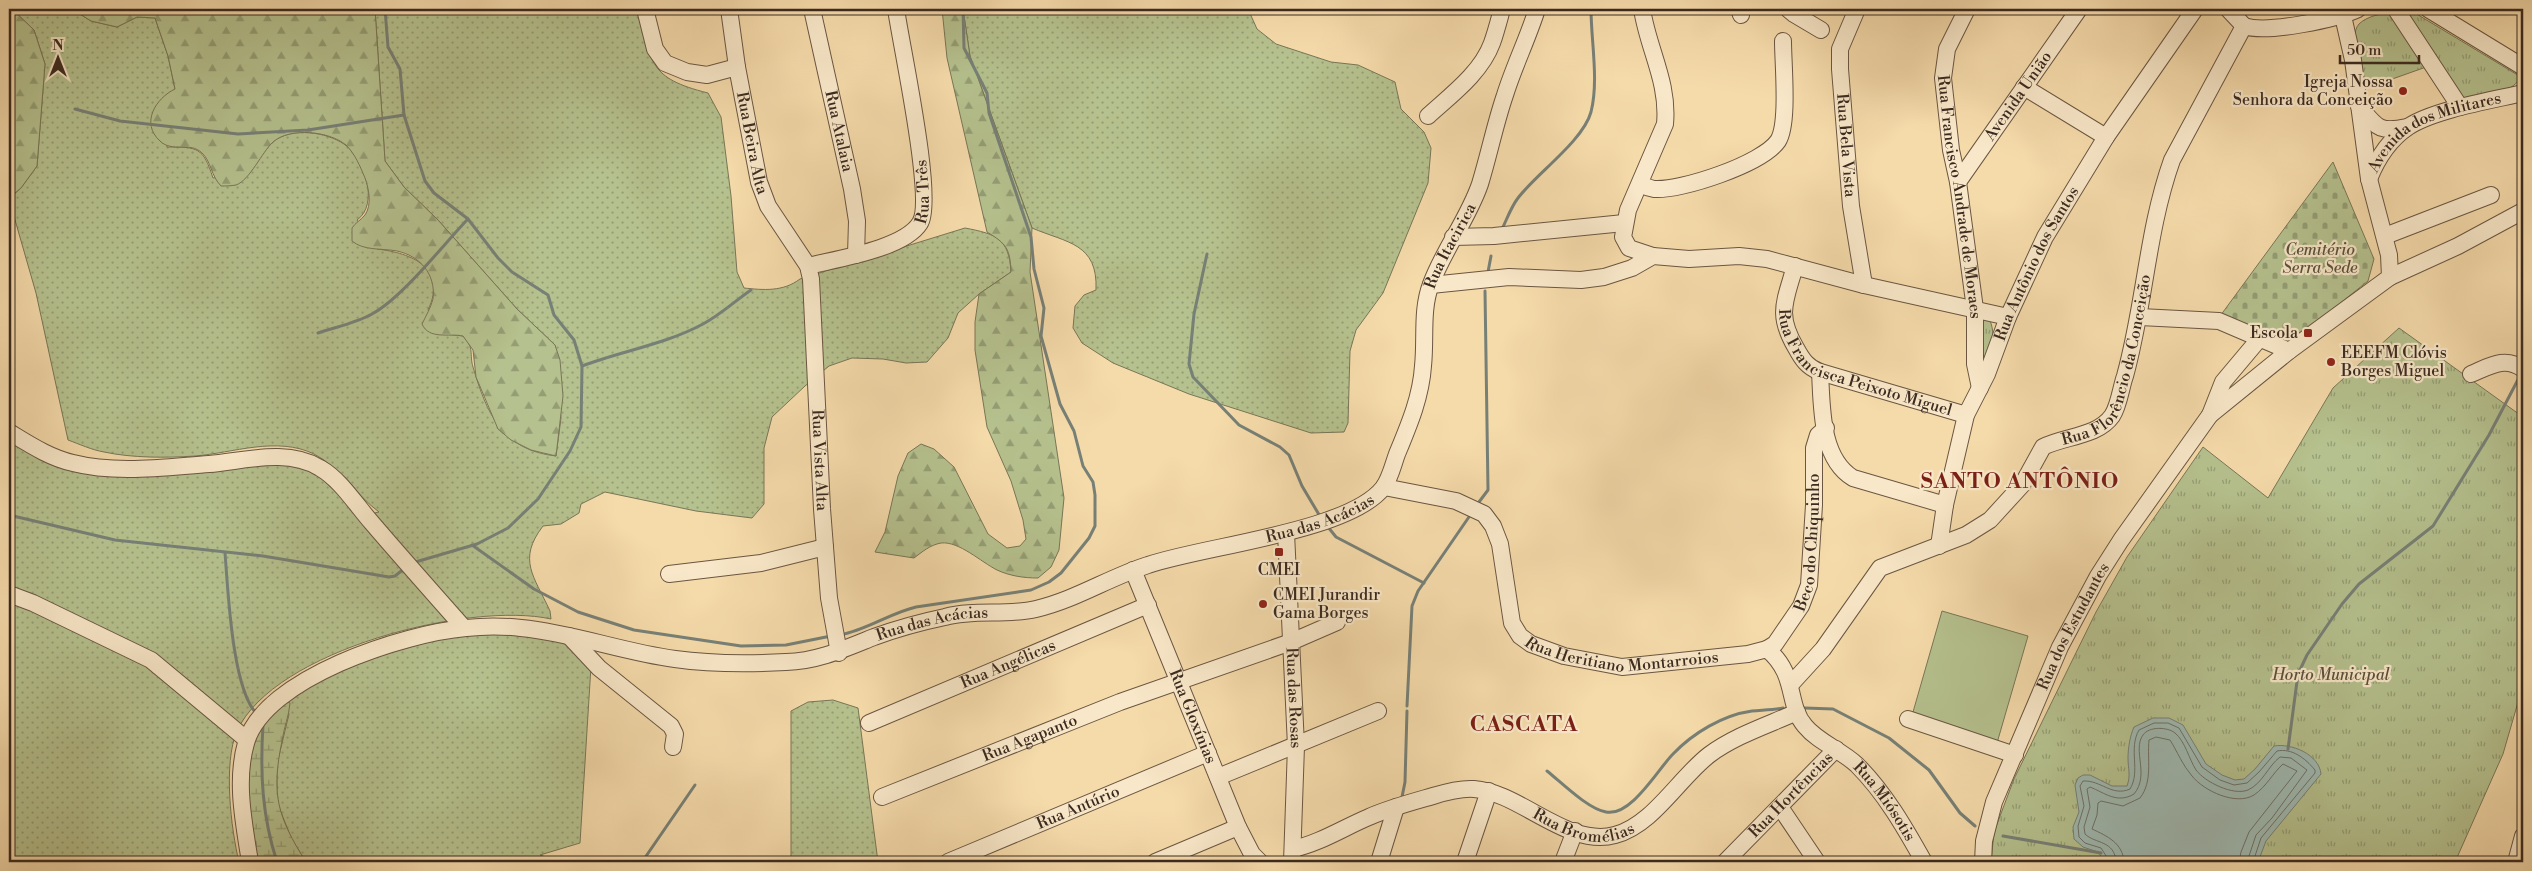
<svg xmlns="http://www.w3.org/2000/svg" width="2532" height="871" viewBox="0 0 2532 871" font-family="'Libre Bodoni',serif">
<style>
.grass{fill:url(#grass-dots);stroke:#787657}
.forest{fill:url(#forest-firs);stroke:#787657}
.wetland{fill:url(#wetland-marsh);stroke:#787657}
.cemetery{fill:url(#cemetery-stones);stroke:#787657}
.park{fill:url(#park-tufts);stroke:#787657}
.pitch{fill:#b5c18e;stroke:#787657}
.water{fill:#9fb9b1;stroke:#778077}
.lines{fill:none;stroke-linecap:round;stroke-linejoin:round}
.shore{stroke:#6d7268;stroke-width:1}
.stream{stroke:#778077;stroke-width:3}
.minor-casing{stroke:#6a5642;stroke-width:18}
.minor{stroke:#f8e7c8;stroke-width:16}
.poi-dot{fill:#8f2418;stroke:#f8e7c8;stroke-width:2}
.labels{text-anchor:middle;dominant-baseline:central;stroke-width:4.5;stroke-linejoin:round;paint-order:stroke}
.poi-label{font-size:16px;fill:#3b2a20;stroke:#f8e7c8;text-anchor:end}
.street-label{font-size:16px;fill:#3b2a20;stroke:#f8e7c8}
.park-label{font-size:16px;font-style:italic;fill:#5a503c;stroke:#f8e7c8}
.district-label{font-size:21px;font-weight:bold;letter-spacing:1px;fill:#7a1f14;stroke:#f8e7c8}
</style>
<defs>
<pattern id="grass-dots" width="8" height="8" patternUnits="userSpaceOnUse" patternTransform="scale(1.25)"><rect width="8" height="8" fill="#b5c18e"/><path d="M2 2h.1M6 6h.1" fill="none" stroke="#949d74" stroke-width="1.8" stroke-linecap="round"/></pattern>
<pattern id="forest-firs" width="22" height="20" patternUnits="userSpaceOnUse" patternTransform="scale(1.25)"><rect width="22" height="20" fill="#b5c18e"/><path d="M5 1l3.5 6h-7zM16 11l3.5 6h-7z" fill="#949d74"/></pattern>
<pattern id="wetland-marsh" width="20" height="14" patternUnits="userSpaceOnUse" patternTransform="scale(1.25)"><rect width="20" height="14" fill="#b5c18e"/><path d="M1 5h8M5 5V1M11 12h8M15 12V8" fill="none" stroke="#949d74"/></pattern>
<pattern id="cemetery-stones" width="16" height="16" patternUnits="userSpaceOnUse" patternTransform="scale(1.25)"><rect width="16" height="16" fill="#b5c18e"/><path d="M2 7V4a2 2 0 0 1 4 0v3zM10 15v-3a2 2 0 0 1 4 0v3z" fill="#949d74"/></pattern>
<pattern id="park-tufts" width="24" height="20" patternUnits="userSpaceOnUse" patternTransform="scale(1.25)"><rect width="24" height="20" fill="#b5c18e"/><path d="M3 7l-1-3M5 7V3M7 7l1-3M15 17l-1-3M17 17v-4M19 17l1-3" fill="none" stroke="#949d74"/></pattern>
</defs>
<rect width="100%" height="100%" fill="#f5daaa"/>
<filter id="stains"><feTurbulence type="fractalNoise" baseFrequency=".004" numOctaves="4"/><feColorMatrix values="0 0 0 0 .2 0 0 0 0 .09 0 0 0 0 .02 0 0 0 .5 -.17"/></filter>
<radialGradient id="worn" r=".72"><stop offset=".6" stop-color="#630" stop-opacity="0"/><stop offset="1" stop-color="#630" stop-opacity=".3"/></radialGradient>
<!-- grass -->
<g class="grass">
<path d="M12,9H72L91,21L117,27L137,17L155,18L168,56L175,89L167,147C198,147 203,147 213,178L251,171C257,162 265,148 274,141C292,127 326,132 344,144C364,157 380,204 357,220L377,249C412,253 448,268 428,310L445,334L463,336C475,349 469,353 473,367C487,414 502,450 556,456L561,418L555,345L517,309L438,220L404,187L385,161L375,9H637C652,63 648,78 708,93L721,117L731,196L737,272L744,288C763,290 783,292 800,279L965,228C996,234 1009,238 1011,272L979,294L958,313L948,338L927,362L906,363L883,359L852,358L829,366L805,386L772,417L764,448V504L752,518L696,511L605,492L581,504L579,513L561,524L543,526C517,560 534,576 550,611L551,619C470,601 274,650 237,731C223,763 231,829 239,862H9V434L45,460L249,466L292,465L317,474L361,516L379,512C356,495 340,467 314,454C277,436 233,453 195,456C166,458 132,458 104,452C92,450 79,444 68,440L36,293L9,199L21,188L37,166L45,64L34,30Z"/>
<path d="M963,9H1248L1257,29L1276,44L1331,62L1358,65L1395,82L1401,109L1424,132L1431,148L1428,183L1383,293L1356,330L1350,351L1348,423L1344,432L1311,433L1189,394L1113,363L1082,343L1073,328L1075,306L1084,295L1096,290C1098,243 1067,243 1032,228L970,56Z"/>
<polygon points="470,632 565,638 591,666 580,843 540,855 560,862 306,862 292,840 277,802 277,764 289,714 284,701 308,685 387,652"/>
<polygon points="833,700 858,708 878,862 791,862 791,711 808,702"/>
</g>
<!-- forest -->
<g class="forest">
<polygon points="9,9 12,9 34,30 45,64 37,166 21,188 9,198"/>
<path d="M72,9H375L385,161L404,187L438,220L517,309L555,345L560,360L563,396L556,456L531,450L511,440L498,429L476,377L473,350L463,336C449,333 429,340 422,324C426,316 431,307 433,299C436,274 420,256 397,251C381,248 364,251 352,241V228C355,223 361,220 365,215C372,205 369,189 365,178C360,166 355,154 346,145C329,131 290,127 273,142C262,152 250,180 236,185C231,186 225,186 221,186C211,176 211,161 202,153C190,141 172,153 160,141C140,123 156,98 175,89L168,56L155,18L137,17L117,27L91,21Z"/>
<path d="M942,9H963L970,56L1032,228L1030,272L1064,498L1059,550L1051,567L1038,578C1024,578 1010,576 997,570C981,562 959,541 941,543C930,545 922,552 914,558L875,552L885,532L898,476L908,453L921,444L934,449L954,467L988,534L1007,548L1020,546L1026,539L1023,520L1011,481L987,427L975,350V322L979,294L1011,272C1010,249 1007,244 987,232L947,58Z"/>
</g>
<!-- wetland -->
<path class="wetland" d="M284,701L290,703C289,716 284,727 282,741C271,794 277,816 306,862H257L246,810L252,737Z"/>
<!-- cemetery -->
<polygon class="cemetery" points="2333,162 2374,259 2368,281 2279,352 2215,323"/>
<!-- park -->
<g class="park">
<path d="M2410,10L2521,77C2511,95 2483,95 2464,100L2406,14Z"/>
<path d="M2391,12L2429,66L2364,89C2361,74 2348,36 2359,24C2367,16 2381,14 2391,12Z"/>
<path d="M1988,316C1999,338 1989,351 1979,370L1980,317Z"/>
<polygon points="2399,328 2523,417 2523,685 2503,754 2455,862 1991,862 1994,832 2014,779 2096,612 2127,557 2203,447 2268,498 2333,388"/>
</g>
<!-- pitch -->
<polygon class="pitch" points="1942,611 2028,636 1997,743 1911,719"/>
<!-- water -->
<path class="water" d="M2153,718H2169L2183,725L2206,764L2222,775L2235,780L2244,779L2255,769L2274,746C2291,743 2319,754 2321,774L2266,841L2258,862H2105L2098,852L2083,847L2074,839L2073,827L2079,812L2075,785L2078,778L2083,775H2090L2112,786H2127C2131,775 2128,769 2128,758C2128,748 2130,736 2134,727Z"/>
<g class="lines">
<!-- shore -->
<g class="shore">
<path d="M2110,862L2101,848L2085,843L2079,837L2078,826L2084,806L2080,786L2083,781C2101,780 2112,797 2130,789C2141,771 2128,749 2139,730L2154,723H2168L2179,728L2202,767L2220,780L2234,785L2247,783L2259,772L2277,751C2292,748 2305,758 2315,770V773L2261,838L2253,862"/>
<path d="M2116,862C2115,840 2095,844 2085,834L2084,827L2090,807L2087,789L2090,787C2105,793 2117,804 2134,794C2150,775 2132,750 2143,735C2149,726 2168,727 2175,733C2185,741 2189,759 2196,770C2205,782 2233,796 2248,790C2263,783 2268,766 2280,757L2291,758L2307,770L2272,818L2256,835L2247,862"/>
<path d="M2124,862C2123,843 2107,836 2092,829L2097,815L2098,803L2101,801L2123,806L2140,798C2153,781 2147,760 2149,740L2156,737L2170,740C2177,751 2183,766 2192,776C2204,791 2236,806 2254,795C2267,786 2272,774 2283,764L2297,771L2249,832L2241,852L2239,862"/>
</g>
<!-- stream -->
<g class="stream">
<polyline points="385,9 388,47 400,69 404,115 425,181 434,193 468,219 498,258 512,272 548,295 554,315 574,340 582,366 581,427 570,451 538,499 508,528 477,544 412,563"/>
<polyline points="9,34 10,31"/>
<polyline points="75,109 120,121 238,134 308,130 404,115"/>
<path d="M1502,229C1507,219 1511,207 1518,198C1536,174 1583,141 1591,112C1599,80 1591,41 1591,9"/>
<polyline points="1207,254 1194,314 1189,364 1193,377 1239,425 1280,447 1289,455 1302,486 1321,518"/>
<polyline points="1488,272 1491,256"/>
<path d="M318,333C336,327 356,323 372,314C402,298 443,245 467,220"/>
<path d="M582,366C622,351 666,344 703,324C720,315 735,301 751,290"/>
<polyline points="1476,506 1488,490 1485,291"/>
<polyline points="9,515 115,540 263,556 389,577 395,576 405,568"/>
<polyline points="1328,527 1336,537 1424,583"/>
<polyline points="472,545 534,589 578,612 634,630 741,646 786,645 831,636"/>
<path d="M225,553C228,589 232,690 257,714"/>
<path d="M840,635C867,630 890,613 916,607L1031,590L1049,582L1061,573L1089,538L1095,526V495L1093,482L1083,466L1074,431L1060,404L1041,336L1044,308L1034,269L1031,237L989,113L987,93L964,48L963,9"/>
<polyline points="1407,706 1412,606 1418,591 1471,514"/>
<polyline points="1805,708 1833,709 1889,738 1929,770 1960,813 1975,826"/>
<path d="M263,725C260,773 262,816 277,862"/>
<polyline points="2288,749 2298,674 2307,655 2342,604 2359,584 2433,526 2489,435 2522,372"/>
<path d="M1547,771C1562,783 1588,809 1606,812C1631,817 1658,769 1673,754C1693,733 1723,715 1752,711C1763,710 1773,710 1783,708"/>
<polyline points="1402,797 1405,782 1407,711"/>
<polyline points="2003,836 2101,853"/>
<polyline points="642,862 695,785"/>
</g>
<defs>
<g id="minor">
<polyline points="645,9 655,49 665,63 687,72 707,75 737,67"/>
<path id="s1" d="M729,9L737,67L759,182L768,206L808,266L811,279L822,509L829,598L839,653"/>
<path id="s2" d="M812,9L852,189L857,221L856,255"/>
<path d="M1642,9C1648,49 1669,82 1665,124L1628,210L1623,237L1629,248L1653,256"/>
<polyline points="1739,9 1741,15"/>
<polyline points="1788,9 1794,14 1821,30"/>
<path id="s3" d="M1857,9L1840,49V69L1851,206L1864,285"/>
<path id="s4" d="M1967,9L1947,49L1943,78L1951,150L1958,182L1975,309V364L1980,388"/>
<polyline points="2228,9 2244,26"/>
<polyline points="2398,9 2397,11 2460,107"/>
<polyline points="2428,9 2523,67"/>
<polyline points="2024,87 2106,137"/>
<path d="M2359,106C2377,127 2378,133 2407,127"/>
<path d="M1428,116C1451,95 1481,73 1492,43C1496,32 1499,20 1502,9"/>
<path id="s5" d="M2369,179C2377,159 2390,139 2408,127C2433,110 2493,100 2523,93"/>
<path id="s6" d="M1958,182L2079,9"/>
<path d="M1640,184C1644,186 1649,188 1654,189C1681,191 1762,164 1778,141C1789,124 1783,64 1783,41"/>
<polyline points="2385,236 2491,195"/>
<polyline points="1453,237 1494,236 1624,223"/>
<path id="s7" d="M808,266C836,259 904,249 920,223C935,200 901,45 896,9"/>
<path id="s8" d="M1795,266C1785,302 1776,314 1796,348C1802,359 1807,367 1820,372L1966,415"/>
<polyline points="2390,277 2458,246 2523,211"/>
<polyline points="1431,285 1509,277 1581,280 1604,277 1632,268 1653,256 1689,259 1739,256 1767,259 1864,285 2008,317"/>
<polyline points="2140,317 2219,321 2289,351"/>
<path d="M1820,372C1822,406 1820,458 1853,478L1945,505"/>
<path d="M2471,374C2490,366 2505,356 2523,369"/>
<polyline points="2210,415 2289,351 2390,277 2389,255 2369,179 2353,60 2343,16"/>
<path d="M9,432C29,444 50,458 73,463C116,474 166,467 209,464C245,461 287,448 320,468C341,480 356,505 372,523C402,558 433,593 464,628"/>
<path id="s9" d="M1384,487L1456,501L1484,514L1493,526L1500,544L1512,623L1520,636L1531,644L1564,656L1622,667L1748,654L1767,649C1798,675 1786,704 1805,726C1818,742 1841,750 1857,765C1885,793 1905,828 1924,862"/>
<path id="s10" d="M1286,533L1296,746L1292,862"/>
<path id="s11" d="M1939,546L1945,505L1966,415L1987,374L2008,317L2045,237L2106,137L2195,9"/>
<path id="s12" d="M1133,570L1238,827L1252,854L1260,862"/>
<polyline points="669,574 761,563 825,547"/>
<polyline points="9,594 33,603 151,660 246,739"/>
<polyline points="569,636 599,668 671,726 675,734 673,747"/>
<path id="s13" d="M1767,649L1775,644L1801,606L1809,585L1814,505V448L1818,435L1826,428"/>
<path id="s14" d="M1791,684L1823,649L1880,568L1966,535L1990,520L2022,485L2043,447C2064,436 2097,437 2112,416C2119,406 2121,387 2125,376C2145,304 2147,230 2172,160L2244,26C2267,34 2337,19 2358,9"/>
<polyline points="1908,719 2015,755"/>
<path id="s15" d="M869,723L1148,605"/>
<polyline points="1218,777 1378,711"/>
<path id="s16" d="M882,797L1120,702L1291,642L1337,622"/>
<polyline points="1780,807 1817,862"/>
<path id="s17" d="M1293,849C1320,843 1343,828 1369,817C1389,808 1412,802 1433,796C1446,792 1460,788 1474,789C1520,792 1567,848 1615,835C1653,825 1679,778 1709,755C1734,736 1768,725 1797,712"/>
<path id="s18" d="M250,862C244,824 235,781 246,743C264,678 405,633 466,628C483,626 504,626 521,628C573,633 623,652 675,659C711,664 749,664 786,662C818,661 844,649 874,637C896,629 921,622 945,617C975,609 1006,616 1036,609C1075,600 1110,577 1148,565C1203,546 1348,532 1383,488C1390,479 1393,465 1397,454C1409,425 1421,397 1423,366C1426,338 1421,310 1431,284C1444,249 1468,219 1480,184C1489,155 1495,124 1505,95C1514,66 1528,38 1537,9"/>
<path id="s19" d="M948,862L1208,753"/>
<polyline points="1155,862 1238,827"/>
<polyline points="1379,862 1396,807"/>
<polyline points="1465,862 1489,791"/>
<polyline points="1563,862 1575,831"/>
<path id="s20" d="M1725,862L1836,749"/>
<path id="s21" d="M1983,862L1984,841L1994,802L2060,647L2098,576L2121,540L2210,415L2223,382L2260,338"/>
<polyline points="2516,862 2523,836"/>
</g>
</defs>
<!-- minor casing -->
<use href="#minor" class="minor-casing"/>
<!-- minor -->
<use href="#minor" class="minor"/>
</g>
<!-- markers -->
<g class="poi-dot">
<circle cx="2403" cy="91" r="5"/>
<rect x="2303" y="328" width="10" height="10" rx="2.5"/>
<circle cx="2331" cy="362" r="5"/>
<rect x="1274" y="547" width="10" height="10" rx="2.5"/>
<circle cx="1263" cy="604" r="5"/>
</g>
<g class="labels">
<!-- poi labels -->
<g class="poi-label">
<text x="2393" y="82">Igreja Nossa<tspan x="2393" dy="18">Senhora da Conceição</tspan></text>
<text x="2298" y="333">Escola</text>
<text x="2341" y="353" text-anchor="start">EEEFM Clóvis<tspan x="2341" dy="18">Borges Miguel</tspan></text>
<text x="1279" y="570" text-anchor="middle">CMEI</text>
<text x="1273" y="595" text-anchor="start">CMEI Jurandir<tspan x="1273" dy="18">Gama Borges</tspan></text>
</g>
<!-- street labels -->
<g class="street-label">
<text stroke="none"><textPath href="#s6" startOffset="105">Avenida União</textPath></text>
<text stroke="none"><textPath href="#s2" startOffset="125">Rua Atalaia</textPath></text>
<text stroke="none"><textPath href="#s5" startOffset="86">Avenida dos Militares</textPath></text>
<text stroke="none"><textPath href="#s1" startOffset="136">Rua Beira Alta</textPath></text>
<text stroke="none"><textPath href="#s3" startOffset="140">Rua Bela Vista</textPath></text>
<text stroke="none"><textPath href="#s7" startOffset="154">Rua Três</textPath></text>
<text stroke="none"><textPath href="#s4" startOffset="194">Rua Francisco Andrade de Moraes</textPath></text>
<text stroke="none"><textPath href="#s18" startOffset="1584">Rua Itacirica</textPath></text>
<text stroke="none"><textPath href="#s11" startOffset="301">Rua Antônio dos Santos</textPath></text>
<text stroke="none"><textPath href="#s14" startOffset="479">Rua Florêncio da Conceição</textPath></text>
<text stroke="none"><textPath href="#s8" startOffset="151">Rua Francisca Peixoto Miguel</textPath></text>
<text stroke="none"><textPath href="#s1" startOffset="468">Rua Vista Alta</textPath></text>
<text stroke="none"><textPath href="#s18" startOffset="1258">Rua das Acácias</textPath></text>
<text stroke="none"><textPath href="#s13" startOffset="120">Beco do Chiquinho</textPath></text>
<text stroke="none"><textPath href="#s18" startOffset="854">Rua das Acácias</textPath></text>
<text stroke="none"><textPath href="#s21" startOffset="254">Rua dos Estudantes</textPath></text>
<text stroke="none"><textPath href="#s9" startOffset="340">Rua Heritiano Montarroios</textPath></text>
<text stroke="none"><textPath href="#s15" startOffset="151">Rua Angélicas</textPath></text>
<text stroke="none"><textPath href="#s10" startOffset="165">Rua das Rosas</textPath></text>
<text stroke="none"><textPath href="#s12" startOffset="158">Rua Gloxínias</textPath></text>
<text stroke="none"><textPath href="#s16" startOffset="159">Rua Agapanto</textPath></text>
<text stroke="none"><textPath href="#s20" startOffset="94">Rua Hortências</textPath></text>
<text stroke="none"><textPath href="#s9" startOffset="686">Rua Miósotis</textPath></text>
<text stroke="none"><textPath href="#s19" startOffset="141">Rua Antúrio</textPath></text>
<text stroke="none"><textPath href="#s17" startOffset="310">Rua Bromélias</textPath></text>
</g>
<!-- park labels -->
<g class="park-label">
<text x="2320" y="250">Cemitério<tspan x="2320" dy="18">Serra Sede</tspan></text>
<text x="2331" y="675">Horto Municipal</text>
</g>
<!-- district labels -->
<g class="district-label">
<text x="2020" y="482">SANTO ANTÔNIO</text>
<text x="1524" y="725">CASCATA</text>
</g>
</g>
<!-- margin -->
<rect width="2532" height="871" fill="none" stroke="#f5daaa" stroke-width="30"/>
<rect x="10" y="10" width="2512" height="851" fill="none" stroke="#3b2a20" stroke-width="2.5"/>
<rect x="15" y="15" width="2502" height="841" fill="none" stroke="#3b2a20"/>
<!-- north arrow -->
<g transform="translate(58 58)" stroke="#f8e7c8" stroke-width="4" paint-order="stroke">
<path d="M0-4L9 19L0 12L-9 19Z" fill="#3b2a20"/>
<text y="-8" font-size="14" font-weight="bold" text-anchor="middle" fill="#3b2a20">N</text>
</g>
<!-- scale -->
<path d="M2340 55v8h79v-8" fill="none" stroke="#3b2a20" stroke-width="2.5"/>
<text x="2347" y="55" font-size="15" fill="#3b2a20" stroke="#f8e7c8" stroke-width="4" paint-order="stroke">50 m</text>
<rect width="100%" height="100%" filter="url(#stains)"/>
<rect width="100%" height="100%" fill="url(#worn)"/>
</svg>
